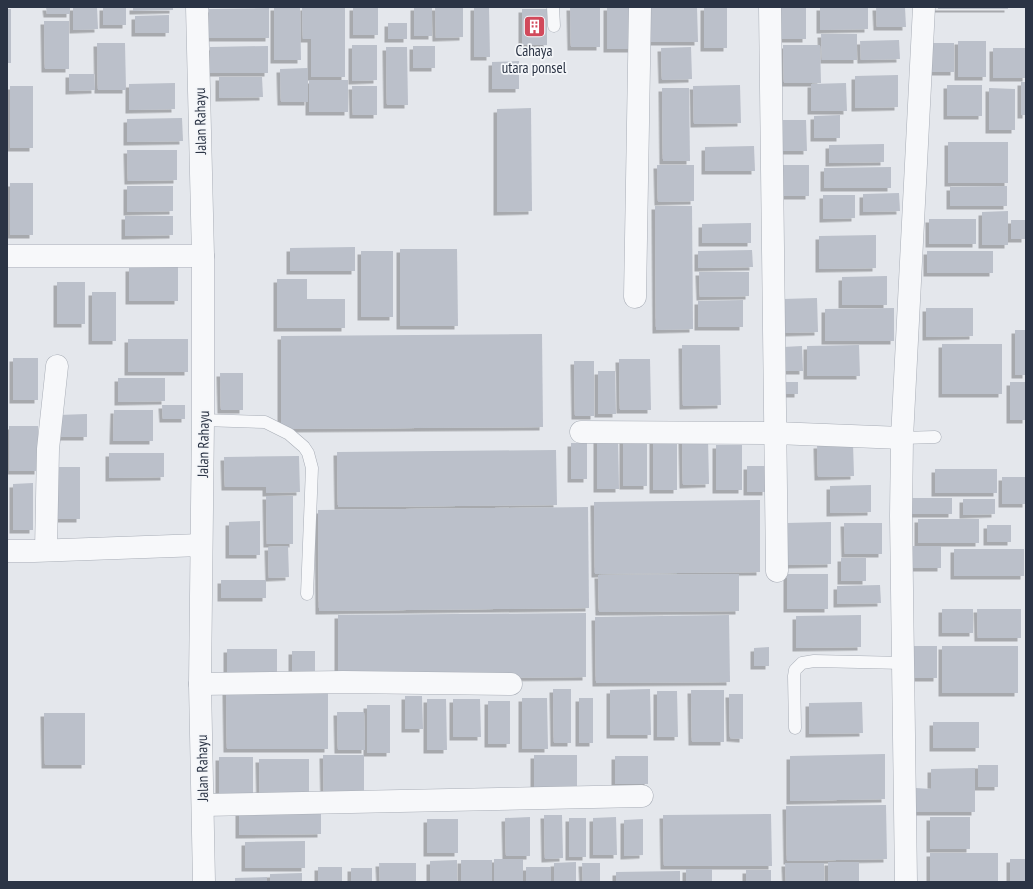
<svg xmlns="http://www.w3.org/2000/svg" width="1033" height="889" viewBox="0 0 1033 889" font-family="'PT Sans Narrow',sans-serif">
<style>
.building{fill:#bbc0ca;filter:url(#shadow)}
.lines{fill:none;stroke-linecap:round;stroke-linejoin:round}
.lane-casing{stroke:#a9aeb7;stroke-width:13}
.street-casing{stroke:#a9aeb7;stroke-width:23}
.lane{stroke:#f7f8fa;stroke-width:12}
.street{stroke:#f7f8fa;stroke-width:22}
.labels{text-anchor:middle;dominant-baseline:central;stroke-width:3.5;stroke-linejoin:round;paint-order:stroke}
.poi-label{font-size:15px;fill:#2b3445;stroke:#f4f6f9}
.street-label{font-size:15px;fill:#2b3445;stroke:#f4f6f9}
</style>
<defs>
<filter id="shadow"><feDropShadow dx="-3.5" dy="3.5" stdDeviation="0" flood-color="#0004"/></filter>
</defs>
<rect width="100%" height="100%" fill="#e4e7ec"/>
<!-- building -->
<g class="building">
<polygon points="46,7 70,7 70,14 47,14"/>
<polygon points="73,7 97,7 98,29 73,30"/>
<rect x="103" y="7" width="23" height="18"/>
<polygon points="133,7 173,7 173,10 133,11"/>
<polygon points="274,7 300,7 301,60 274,60"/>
<polygon points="302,7 345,7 345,77 311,77 311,39 303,39"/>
<rect x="353" y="7" width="25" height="28"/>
<rect x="414" y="7" width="18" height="29"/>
<polygon points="435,7 463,7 463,37 436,38"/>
<polygon points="474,7 489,7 490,57 474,57"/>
<polygon points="570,7 600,7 600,47 571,47"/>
<rect x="607" y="7" width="26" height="42"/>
<polygon points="648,7 697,7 698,42 649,42"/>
<rect x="704" y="7" width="23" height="41"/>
<rect x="772" y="7" width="34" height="32"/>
<polygon points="820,7 868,7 868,29 820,30"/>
<polygon points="876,7 905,7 906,27 877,27"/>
<rect x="938" y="7" width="70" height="2"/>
<polygon points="269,8 269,38 209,38 209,9"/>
<rect x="7" y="9" width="4" height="54"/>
<rect x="522" y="9" width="25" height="36"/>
<polygon points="169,15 169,33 135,33 135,16"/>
<polygon points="44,21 69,21 69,69 45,69"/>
<rect x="388" y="23" width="19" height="16"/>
<polygon points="821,34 857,34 857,60 822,60"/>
<polygon points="899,40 900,59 861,60 860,41"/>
<rect x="958" y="41" width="28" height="36"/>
<polygon points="97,43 125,43 126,90 98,90"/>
<rect x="932" y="43" width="22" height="29"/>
<polygon points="352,45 377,45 377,80 352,81"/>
<polygon points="783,45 820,45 821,83 784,83"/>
<polygon points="268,46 268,73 210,73 210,47"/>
<rect x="413" y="46" width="22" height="22"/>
<polygon points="386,47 407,47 408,105 387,105"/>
<polygon points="691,47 692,79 662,80 661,48"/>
<rect x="993" y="48" width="33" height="30"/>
<polygon points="519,61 519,89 492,89 492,62"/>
<polygon points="308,68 308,102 281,102 280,69"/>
<polygon points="69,74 94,74 95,90 69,91"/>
<polygon points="898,75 898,107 855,108 855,76"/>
<polygon points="219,77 262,77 263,97 219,98"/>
<rect x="309" y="80" width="39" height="32"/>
<rect x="1021" y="82" width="5" height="33"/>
<polygon points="175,83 175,109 129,110 129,84"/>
<polygon points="846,83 847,111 811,111 811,84"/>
<polygon points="740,85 741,123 694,124 693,86"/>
<rect x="947" y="85" width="35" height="31"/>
<rect x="10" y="86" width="23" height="62"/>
<polygon points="352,86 377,86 377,115 353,115"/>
<polygon points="662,88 689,88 690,161 663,161"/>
<polygon points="989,88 1015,89 1015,130 989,130"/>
<polygon points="531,108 532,211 497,212 497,109"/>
<polygon points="840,115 840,138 814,138 814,116"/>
<polygon points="182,118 183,141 127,142 127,119"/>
<polygon points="781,120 806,120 807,151 782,151"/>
<rect x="948" y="142" width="60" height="41"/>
<polygon points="884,144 884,162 829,163 829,145"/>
<polygon points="754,146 755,171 705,171 705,147"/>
<polygon points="127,150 177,150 177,180 128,181"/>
<polygon points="657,165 694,165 694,201 658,202"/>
<polygon points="783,165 809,165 809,196 784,196"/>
<polygon points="891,167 891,188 824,188 824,168"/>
<rect x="10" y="183" width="23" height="52"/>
<polygon points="127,186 173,186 173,211 127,212"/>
<polygon points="1007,186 1007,206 950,206 950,187"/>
<polygon points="899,193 900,211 863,212 863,194"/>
<polygon points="823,195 855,195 855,218 823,219"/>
<polygon points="655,206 692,206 693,329 656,330"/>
<polygon points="1008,211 1008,245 982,245 982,212"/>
<polygon points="125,216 173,216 173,235 125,236"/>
<rect x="929" y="219" width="47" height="25"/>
<rect x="1011" y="220" width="14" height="19"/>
<polygon points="751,223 751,243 702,243 702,224"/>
<polygon points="876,235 876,268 819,269 819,236"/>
<polygon points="355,247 355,271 290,271 290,248"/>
<polygon points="400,249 457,249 458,326 400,326"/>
<polygon points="752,250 753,267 698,268 698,251"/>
<rect x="361" y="251" width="32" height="66"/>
<rect x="927" y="251" width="66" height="22"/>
<polygon points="178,267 178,301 129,301 129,268"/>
<polygon points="699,272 749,272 749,296 700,297"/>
<polygon points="887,276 887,305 842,305 842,277"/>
<polygon points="277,279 307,279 307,299 345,299 345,328 277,328"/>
<rect x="57" y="282" width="28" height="42"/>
<rect x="92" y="292" width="24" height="49"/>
<polygon points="817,298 818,332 784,333 783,299"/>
<polygon points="743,300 743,327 698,327 698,301"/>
<polygon points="894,308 894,341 825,341 825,309"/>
<polygon points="926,308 973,308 973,336 926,337"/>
<rect x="1015" y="330" width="11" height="45"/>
<polygon points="542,334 543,427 281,429 281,336"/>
<rect x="128" y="339" width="60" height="33"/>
<rect x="942" y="344" width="60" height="50"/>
<polygon points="682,345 720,345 721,405 683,406"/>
<polygon points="859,345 860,376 807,376 807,346"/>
<polygon points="802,346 803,371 784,371 783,347"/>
<rect x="13" y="358" width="25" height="42"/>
<polygon points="619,359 650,359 651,410 620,410"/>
<polygon points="574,361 594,361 594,416 575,416"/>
<polygon points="598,371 615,371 616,414 598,414"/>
<polygon points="220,373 243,373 243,410 221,410"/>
<polygon points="118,378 165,378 165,401 118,402"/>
<polygon points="781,382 798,382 798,394 782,394"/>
<rect x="1010" y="382" width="16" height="38"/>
<polygon points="162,405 185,405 185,419 163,419"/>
<polygon points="114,410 153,410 153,441 113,441"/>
<polygon points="87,414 87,437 58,437 58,415"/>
<rect x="9" y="426" width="29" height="45"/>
<polygon points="597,437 618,437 619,489 597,489"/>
<rect x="653" y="437" width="24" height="53"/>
<polygon points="682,438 708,438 709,484 683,485"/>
<rect x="623" y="439" width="24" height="47"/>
<rect x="571" y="443" width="16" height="36"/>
<polygon points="853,444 854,476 818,477 817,445"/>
<rect x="716" y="445" width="26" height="45"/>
<polygon points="556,450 557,505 338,507 337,452"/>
<polygon points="109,453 164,453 164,477 109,478"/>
<polygon points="299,456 300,492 266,493 266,487 225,487 224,457"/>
<rect x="747" y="466" width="19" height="26"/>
<rect x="51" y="467" width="29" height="52"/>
<rect x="935" y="469" width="62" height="24"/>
<rect x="1002" y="477" width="24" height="27"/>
<polygon points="33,483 33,530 13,530 13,484"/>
<polygon points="871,485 871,512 830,513 830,486"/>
<polygon points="266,496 293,496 293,544 267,544"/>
<rect x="912" y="498" width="40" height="16"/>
<polygon points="963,499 995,499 995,514 963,515"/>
<polygon points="760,500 760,572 595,574 594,502"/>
<polygon points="588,507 589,608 319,611 318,510"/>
<rect x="918" y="519" width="61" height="24"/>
<polygon points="260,521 260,555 229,555 229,522"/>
<polygon points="831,522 831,564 786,565 786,523"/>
<polygon points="844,523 882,523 882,554 845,554"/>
<rect x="987" y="525" width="24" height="17"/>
<polygon points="288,546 289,577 269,578 268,547"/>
<rect x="912" y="546" width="29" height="22"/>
<rect x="954" y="549" width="70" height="27"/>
<rect x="841" y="558" width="25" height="23"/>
<polygon points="739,574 739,611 599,612 598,575"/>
<rect x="787" y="574" width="41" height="35"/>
<rect x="221" y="580" width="45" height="18"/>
<polygon points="880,585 881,603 837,604 837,586"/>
<rect x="942" y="609" width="31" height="24"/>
<polygon points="977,609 1021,609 1021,638 978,638"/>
<polygon points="586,613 586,677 338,679 338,615"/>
<polygon points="729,615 730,682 596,683 595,617"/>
<polygon points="861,615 861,647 796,648 796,616"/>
<rect x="912" y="646" width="25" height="32"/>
<rect x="942" y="646" width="76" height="47"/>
<polygon points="769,647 769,666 754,666 754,648"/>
<polygon points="227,649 277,649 277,680 227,677"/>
<rect x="292" y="651" width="23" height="26"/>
<polygon points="553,689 571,689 571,743 554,743"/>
<polygon points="650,689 651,735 610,735 610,690"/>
<polygon points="328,690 328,749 227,749 226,691"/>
<polygon points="691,690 724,690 724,742 692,742"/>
<polygon points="657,691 677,691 678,737 657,737"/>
<polygon points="729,694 743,694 743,739 730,738"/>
<polygon points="405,696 422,696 423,729 405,729"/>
<polygon points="522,698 547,698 548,749 522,749"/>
<rect x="579" y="698" width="14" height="45"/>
<polygon points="427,699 446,699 447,750 427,750"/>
<polygon points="453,699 480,699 481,737 453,737"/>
<rect x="488" y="701" width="22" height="43"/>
<polygon points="862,702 863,733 809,734 809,703"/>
<rect x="367" y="705" width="23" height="48"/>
<polygon points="337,712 364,712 365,750 338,750"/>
<polygon points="44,713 85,713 85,765 45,765"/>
<rect x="933" y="722" width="46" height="26"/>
<polygon points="885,754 885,799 790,801 790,756"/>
<polygon points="323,755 364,755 364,799 324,799"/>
<rect x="534" y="755" width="43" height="37"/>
<rect x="615" y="756" width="33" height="28"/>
<polygon points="219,757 253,757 253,798 219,799"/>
<polygon points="259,759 309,759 309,803 260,803"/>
<rect x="978" y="765" width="20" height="22"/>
<polygon points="975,768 975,812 916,812 916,788 931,789 931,769"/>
<polygon points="886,805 887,859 787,861 786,806"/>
<polygon points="321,807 321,834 239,835 239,808"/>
<polygon points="771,814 772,866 664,866 663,815"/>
<polygon points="544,815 562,815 563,858 545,859"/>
<polygon points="530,817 530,856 506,856 505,818"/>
<polygon points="616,817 617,855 593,855 593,818"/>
<rect x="930" y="817" width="40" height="32"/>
<rect x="569" y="818" width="17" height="39"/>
<rect x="427" y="819" width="31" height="34"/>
<polygon points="643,819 643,855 624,856 624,820"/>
<polygon points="305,841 305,868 245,868 245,842"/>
<rect x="930" y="853" width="68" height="29"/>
<rect x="494" y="859" width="29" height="23"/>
<rect x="1010" y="859" width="16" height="23"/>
<polygon points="457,860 457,882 430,882 430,861"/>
<rect x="461" y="860" width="31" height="22"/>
<polygon points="576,862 576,882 554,882 554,863"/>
<rect x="828" y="862" width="31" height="20"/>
<polygon points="379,863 416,863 416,882 380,882"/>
<polygon points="582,863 600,863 600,882 583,882"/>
<polygon points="785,863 824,863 824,882 786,882"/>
<rect x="318" y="867" width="24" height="15"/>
<rect x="526" y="867" width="25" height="15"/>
<rect x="351" y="868" width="21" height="14"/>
<rect x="686" y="869" width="26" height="13"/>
<rect x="746" y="870" width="25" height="12"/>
<polygon points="680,871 680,882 616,882 616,872"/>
<polygon points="302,873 302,882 270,882 270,874"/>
<polygon points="267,877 267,882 235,882 235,878"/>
</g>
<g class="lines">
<defs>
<g id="lane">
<polyline points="553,7 554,26"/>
<polyline points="203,420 265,422 289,434 304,447 308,453 312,468 307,594"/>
<polyline points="902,438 935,437"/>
<polyline points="795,728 794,676 795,670 802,663 814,661 904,663"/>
</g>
<g id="street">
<polyline points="197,7 203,256 203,420 200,684 204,882"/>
<polyline points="770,7 777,571"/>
<polyline points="7,256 203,256"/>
<polyline points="635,297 640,7"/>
<polyline points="581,432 775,433 902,438"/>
<polyline points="46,550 48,449 57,366"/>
<polyline points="7,551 34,551 201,545"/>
<polyline points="200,684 343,682 511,684"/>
<polyline points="203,805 642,796"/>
<polyline points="906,882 901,516 902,438 924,7"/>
</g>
</defs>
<!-- lane casing -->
<use href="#lane" class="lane-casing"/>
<!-- street casing -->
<use href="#street" class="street-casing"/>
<!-- lane -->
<use href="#lane" class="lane"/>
<!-- street -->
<use href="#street" class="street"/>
</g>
<!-- icons -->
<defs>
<symbol id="building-square" viewBox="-11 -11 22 22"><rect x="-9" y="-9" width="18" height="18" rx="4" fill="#d1495b" stroke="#f4f6f9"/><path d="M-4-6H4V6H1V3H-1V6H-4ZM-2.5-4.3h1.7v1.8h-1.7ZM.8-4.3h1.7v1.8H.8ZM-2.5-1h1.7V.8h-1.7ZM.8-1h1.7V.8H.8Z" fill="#fff"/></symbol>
</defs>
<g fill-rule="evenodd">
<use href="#building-square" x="522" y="14" width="25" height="25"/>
</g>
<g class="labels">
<!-- poi labels -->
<g class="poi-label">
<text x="534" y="50">Cahaya<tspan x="534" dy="17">utara ponsel</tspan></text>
</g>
<!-- street labels -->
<g class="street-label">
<text transform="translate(200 121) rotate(-91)">Jalan Rahayu</text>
<text transform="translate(203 444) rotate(-89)">Jalan Rahayu</text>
<text transform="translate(202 768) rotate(-91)">Jalan Rahayu</text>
</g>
</g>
<!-- border -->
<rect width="1033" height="889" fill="none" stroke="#2b3445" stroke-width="16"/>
</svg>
